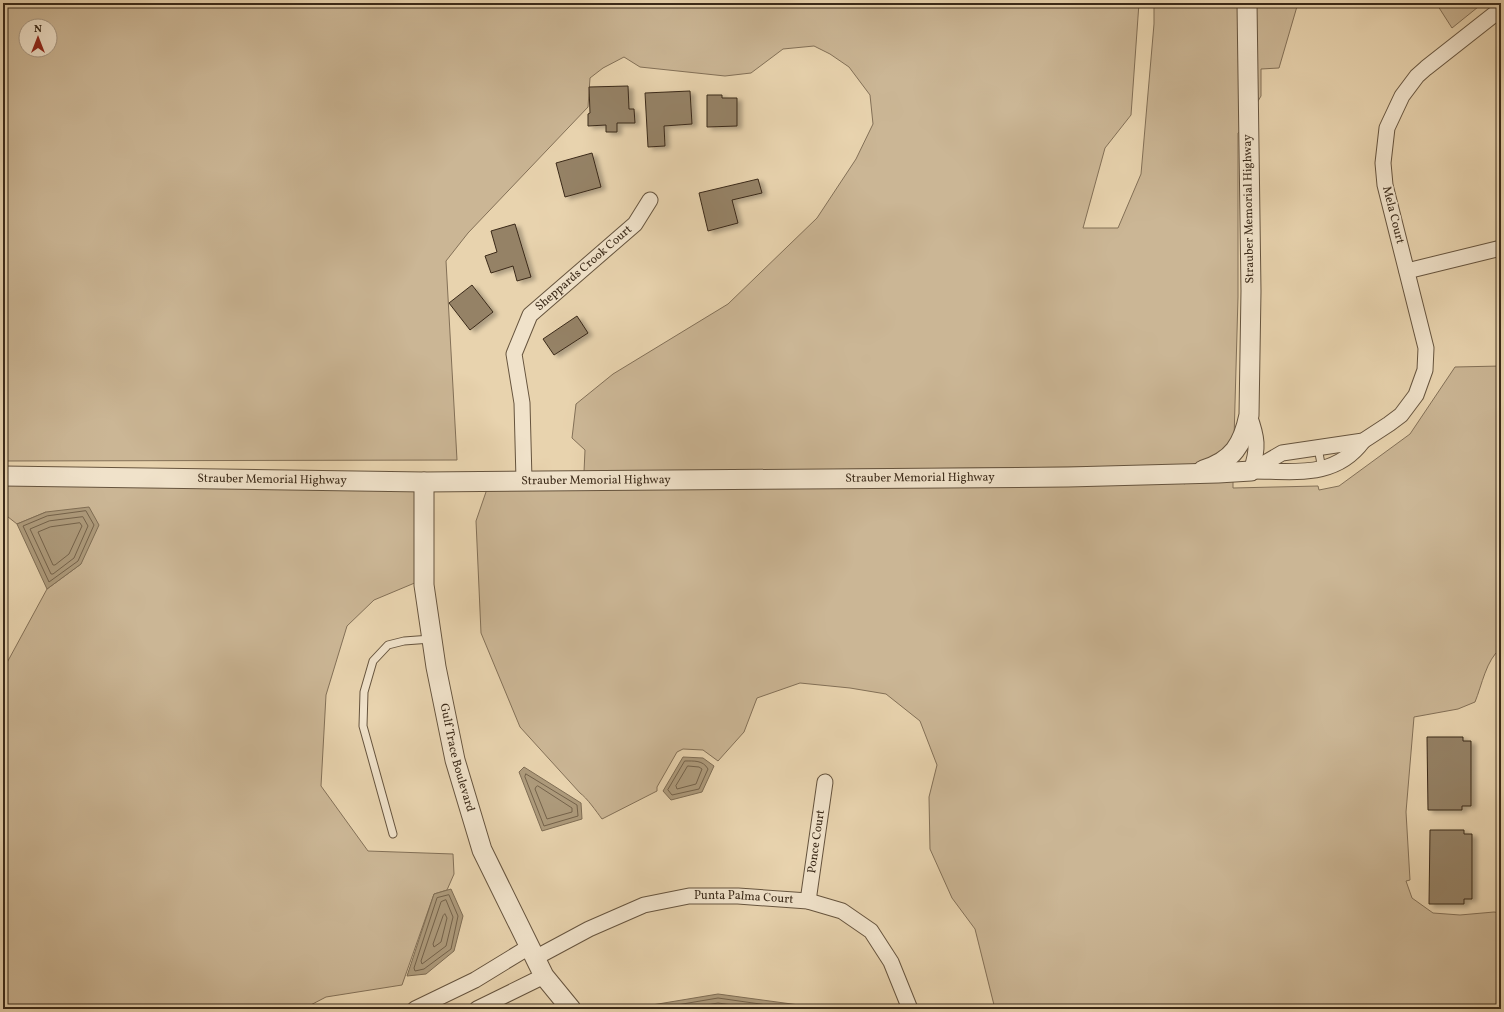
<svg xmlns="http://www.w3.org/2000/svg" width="1504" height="1012" viewBox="0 0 1504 1012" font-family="Vollkorn,serif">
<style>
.green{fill:#cbb695;stroke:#837057;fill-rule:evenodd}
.water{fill:#ad9a7b;stroke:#7f6d54}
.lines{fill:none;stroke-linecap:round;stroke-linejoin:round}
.shore{stroke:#74624a;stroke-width:1}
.building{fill:#958266;stroke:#3b2a19;filter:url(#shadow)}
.service-casing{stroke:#66543e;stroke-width:9}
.minor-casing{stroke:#66543e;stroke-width:17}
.tertiary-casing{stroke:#66543e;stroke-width:21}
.service{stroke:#f0e2ca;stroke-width:7}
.minor{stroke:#f0e2ca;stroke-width:15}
.tertiary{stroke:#f0e2ca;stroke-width:19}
.labels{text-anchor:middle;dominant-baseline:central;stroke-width:4;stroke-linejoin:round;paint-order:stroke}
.street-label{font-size:12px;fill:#3b2a19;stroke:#f0e2ca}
</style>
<defs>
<filter id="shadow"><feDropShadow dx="4.5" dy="2.5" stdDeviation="2" flood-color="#0004"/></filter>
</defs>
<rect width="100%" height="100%" fill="#e8d3ae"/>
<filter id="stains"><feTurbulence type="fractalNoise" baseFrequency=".005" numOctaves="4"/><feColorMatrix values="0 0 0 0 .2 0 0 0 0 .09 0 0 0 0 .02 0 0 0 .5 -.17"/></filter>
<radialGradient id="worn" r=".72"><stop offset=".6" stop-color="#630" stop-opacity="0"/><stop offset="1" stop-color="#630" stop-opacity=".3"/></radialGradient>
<!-- green -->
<g class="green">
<path d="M3,3H1139L1131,115L1105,148L1083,228H1118L1141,174L1154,24V3H1240L1241,131L1238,133V297L1234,439C1223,456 1206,461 1187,466L584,472L585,450L572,438L576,404L613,374L728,304L817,218L856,159L873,124L870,95L849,67L830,54L814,46L783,49L751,73L725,76L640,67L624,57L603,68L590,78L588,107L468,233L446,261L457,460L3,461ZM26,26H50V50H26Z"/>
<polygon points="1254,3 1298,3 1279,68 1261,69 1261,96 1254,108"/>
<polygon points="1436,3 1483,3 1452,28"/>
<path d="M1501,366V648C1486,660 1482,685 1475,702L1458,709L1414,717L1406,812L1410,880L1406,881L1412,898L1433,913L1460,915L1494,912L1501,913V1006L1498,1009H995L975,929L952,898L930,849L929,797L937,765L920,721L886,694L850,688L800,683L757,698L744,732L718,761L703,750L683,749L677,752L657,787V791L602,819C596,811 587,798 580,793L520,727L481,633L476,521L487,489L1183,482L1184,484L1189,482L1233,481V488L1318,486L1319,490L1339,486L1410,434L1455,367Z"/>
<polygon points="3,484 417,490 417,582 374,600 347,626 326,695 321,786 368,851 453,854 454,874 447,890 434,894 402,985 326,997 303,1009 3,1009 3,670 47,589 81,564 46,512 17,524 3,513"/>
</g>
<!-- water -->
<g class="water">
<polygon points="89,507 99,525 81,564 47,589 17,524 46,512"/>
<polygon points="683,757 703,758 714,766 702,792 671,800 663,791"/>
<polygon points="524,767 581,803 582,819 542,831 519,772"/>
<polygon points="451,889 463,916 454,951 426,974 407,976 434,894"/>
<polygon points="718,994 799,1005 800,1009 648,1009 646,1006"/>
</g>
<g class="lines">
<!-- shore -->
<g class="shore">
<polygon points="86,511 94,525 78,561 49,582 23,526 47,516"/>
<polygon points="83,517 88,526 74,558 53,574 51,574 30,529 49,521"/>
<polygon points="80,523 82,526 69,554 55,565 53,565 38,532 50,527"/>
<path d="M685,761C694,761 703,760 708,769L699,789L672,795L668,790Z"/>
<polygon points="688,766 699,767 702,769 696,784 677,789 676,786"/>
<polygon points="526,774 577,805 578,816 544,826 525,777"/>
<polygon points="538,786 572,808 572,812 547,819 535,789 536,787"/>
<polygon points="449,895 458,916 451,949 424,969 415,971 414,968 437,898"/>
<polygon points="446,900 453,917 446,946 422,964 421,961 441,902"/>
<polygon points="445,914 447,918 441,942 434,947 433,944 443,916"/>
<polyline points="653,1009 718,998 795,1009"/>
<polyline points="682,1009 718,1003 761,1009"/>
</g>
</g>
<!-- building -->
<g class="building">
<polygon points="628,86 629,109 634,109 635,123 617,123 617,132 606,132 606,125 588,126 588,114 590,113 589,87"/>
<polygon points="690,91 692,124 664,126 665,146 648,147 645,93"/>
<polygon points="707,95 722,95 722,98 737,98 737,126 707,127"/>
<polygon points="592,153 601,187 565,197 556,163"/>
<polygon points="758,179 762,193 732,200 738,223 708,231 699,193"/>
<polygon points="515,224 531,277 517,281 513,266 491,273 485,256 497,252 491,231"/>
<polygon points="472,285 493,312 470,330 449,303"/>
<polygon points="577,316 588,333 554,355 543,339"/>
<polygon points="1427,737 1463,737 1463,741 1471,741 1471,806 1462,806 1462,810 1428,810"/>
<polygon points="1430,830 1464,830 1464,834 1472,834 1472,899 1464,899 1464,904 1429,904"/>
</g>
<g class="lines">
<defs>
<g id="service">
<polyline points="1318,448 1322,469"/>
<polyline points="393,834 363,726 364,692 373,661 388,645 404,641 431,639"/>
</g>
<g id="minor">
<polyline points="1407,271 1501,248"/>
<path d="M1249,415C1257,437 1259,448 1251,471"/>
<polyline points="1251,471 1282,453 1363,441 1389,424 1401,415 1416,395 1425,370 1426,348 1385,185 1383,163 1387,128 1402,96 1417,76 1426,68 1501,9"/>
<path d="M1252,471C1294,471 1335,479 1363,441"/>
<path id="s1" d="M524,480L522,403L514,354L530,315L635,224L650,200"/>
<path id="s2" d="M808,901L825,782"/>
<path id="s3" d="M535,958L589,929L644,905L689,896H738L808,901L842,911L871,931L891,962L910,1009"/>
<polyline points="415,1009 475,980 529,947"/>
<polyline points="477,1009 544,976"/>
</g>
<g id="tertiary">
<path d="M1203,470C1233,461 1243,444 1249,415L1251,291L1247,3"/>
<path id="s4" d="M3,476L424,482L1068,477L1218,473L1251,471"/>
<path id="s5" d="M424,482V585L436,667L455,760L482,850L544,976L571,1009"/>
</g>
</defs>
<!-- service casing -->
<use href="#service" class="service-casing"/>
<!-- minor casing -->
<use href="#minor" class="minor-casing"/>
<!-- tertiary casing -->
<use href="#tertiary" class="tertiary-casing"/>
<!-- service -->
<use href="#service" class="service"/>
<!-- minor -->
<use href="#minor" class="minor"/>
<!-- tertiary -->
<use href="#tertiary" class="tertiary"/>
</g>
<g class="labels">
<!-- street labels -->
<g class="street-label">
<text transform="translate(1249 209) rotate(-91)">Strauber Memorial Highway</text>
<text transform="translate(1393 215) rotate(76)">Mela Court</text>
<text stroke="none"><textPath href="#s1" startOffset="240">Sheppards Crook Court</textPath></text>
<text stroke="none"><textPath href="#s4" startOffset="917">Strauber Memorial Highway</textPath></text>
<text stroke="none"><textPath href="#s4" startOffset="269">Strauber Memorial Highway</textPath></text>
<text stroke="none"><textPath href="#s4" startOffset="593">Strauber Memorial Highway</textPath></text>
<text stroke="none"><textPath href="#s5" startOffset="279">Gulf Trace Boulevard</textPath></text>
<text stroke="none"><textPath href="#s2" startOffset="60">Ponce Court</textPath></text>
<text stroke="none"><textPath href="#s3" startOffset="222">Punta Palma Court</textPath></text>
</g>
</g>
<!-- margin -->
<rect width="1504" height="1012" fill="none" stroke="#e8d3ae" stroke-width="16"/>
<rect x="4" y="4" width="1496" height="1004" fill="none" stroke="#3b2a19" stroke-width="2"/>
<rect x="8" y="8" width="1488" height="996" fill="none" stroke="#3b2a19"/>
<!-- north arrow -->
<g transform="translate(38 38)"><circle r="19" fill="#f0e2ca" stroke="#a89883"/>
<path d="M0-3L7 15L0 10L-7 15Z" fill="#8f2418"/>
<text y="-6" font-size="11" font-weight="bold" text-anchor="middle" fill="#3b2a19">N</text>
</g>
<rect width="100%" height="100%" filter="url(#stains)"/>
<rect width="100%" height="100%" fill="url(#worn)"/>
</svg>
